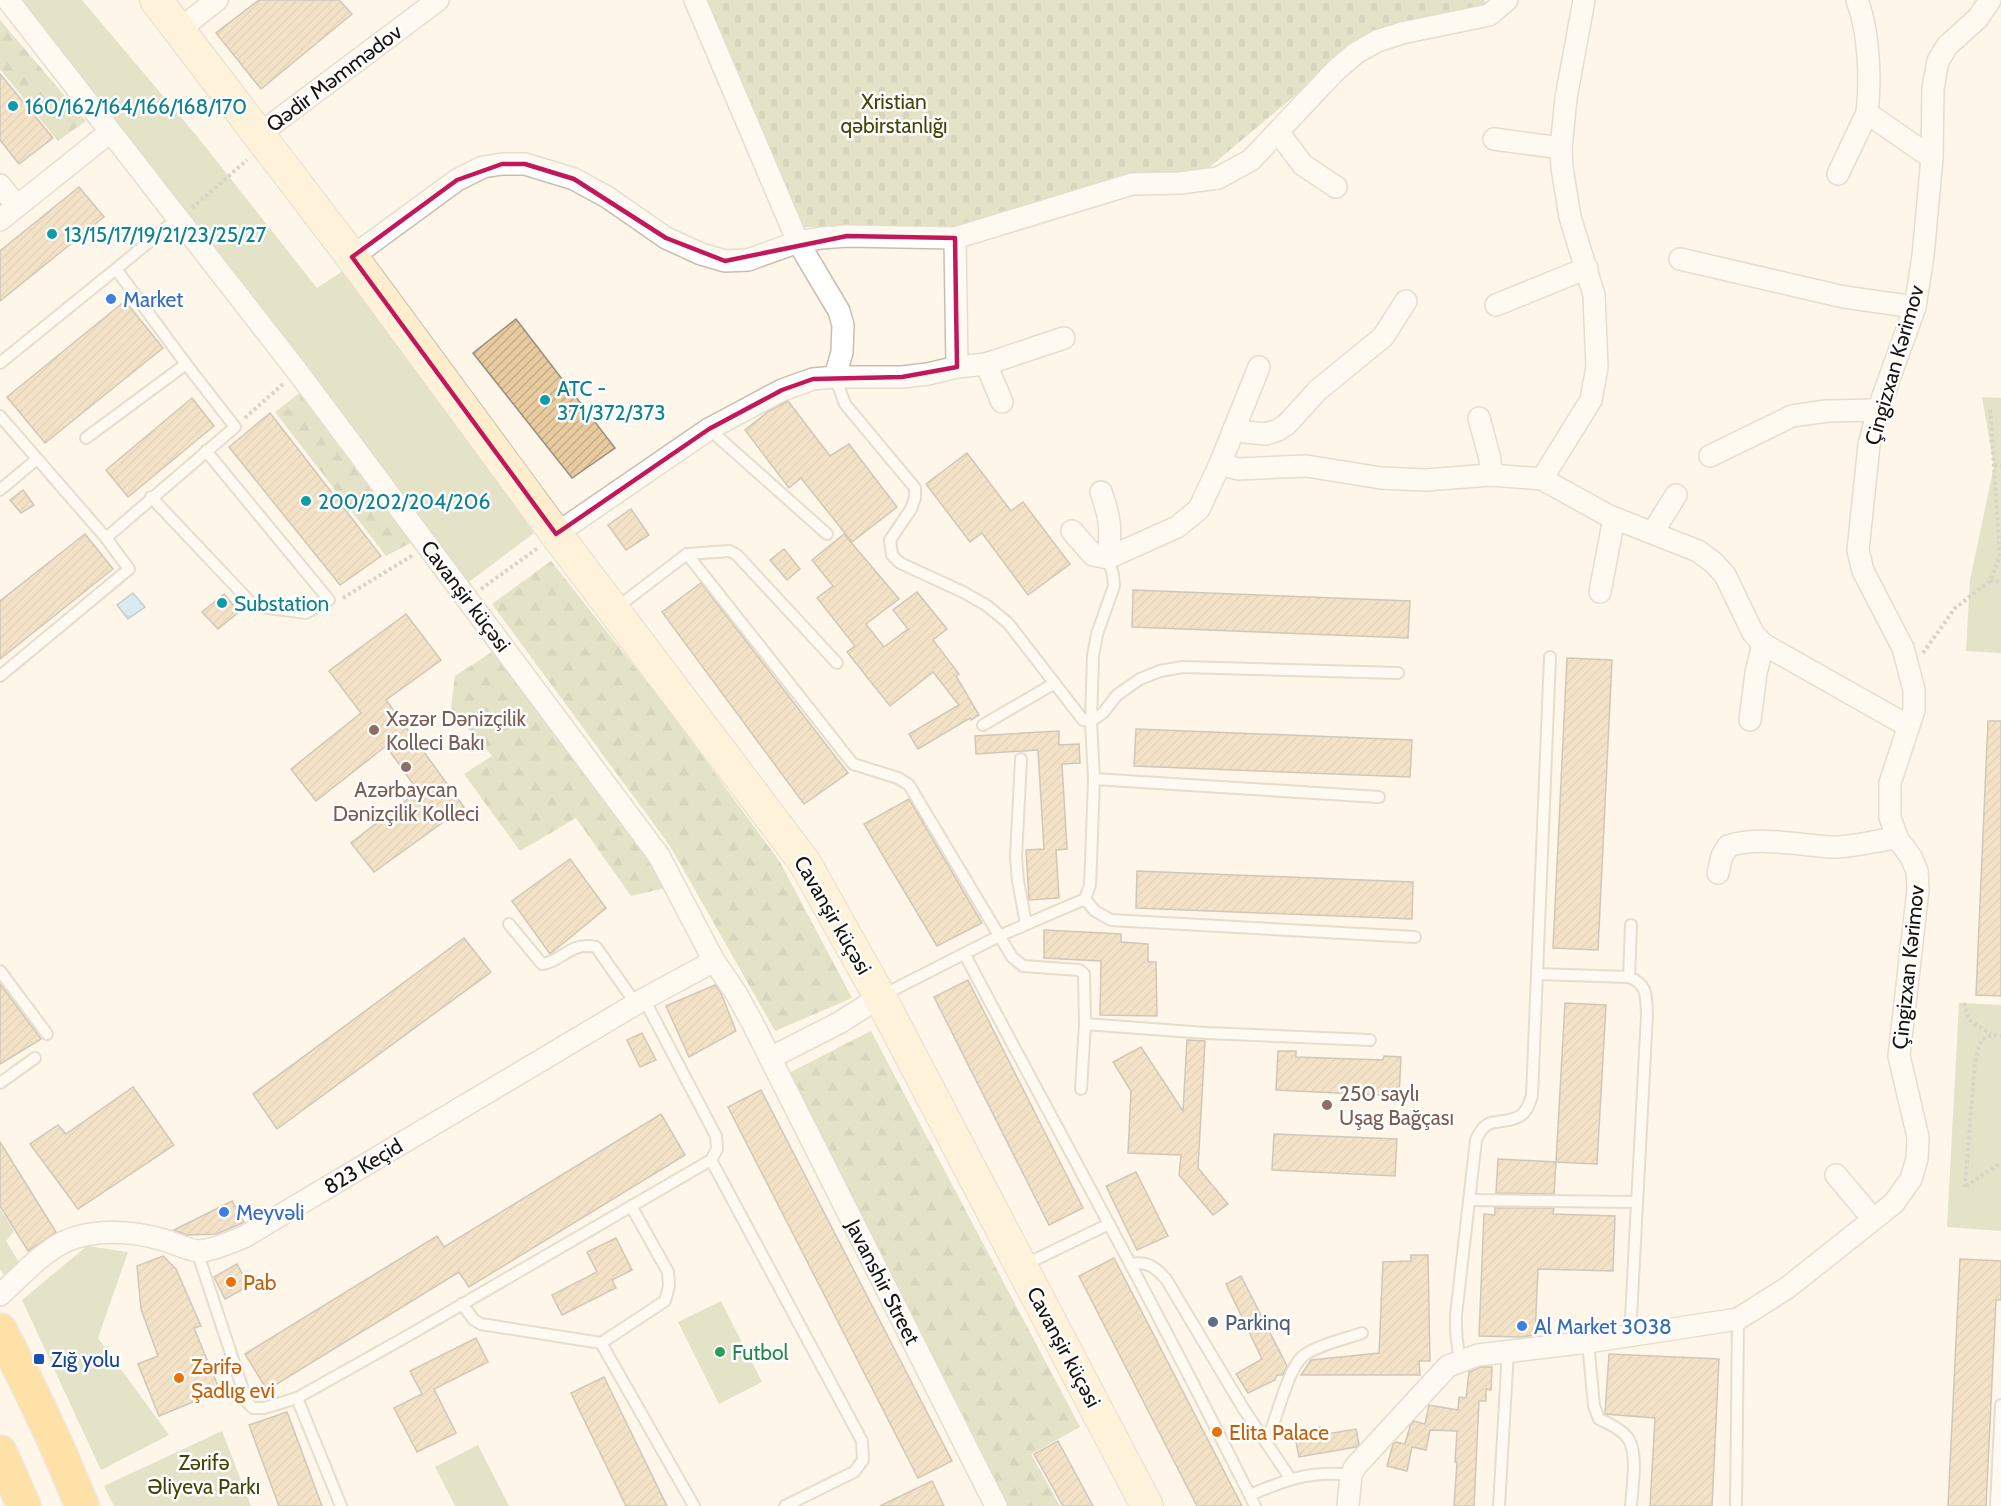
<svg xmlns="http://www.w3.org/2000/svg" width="2001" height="1506" viewBox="0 0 2001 1506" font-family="Cabin,sans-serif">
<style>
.green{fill:#c6caa1}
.forest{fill:url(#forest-firs)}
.cemetery{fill:url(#cemetery-stones)}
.water{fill:url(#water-ripples);stroke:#80a0b5;stroke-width:1.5}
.building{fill:url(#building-hatch);stroke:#998f80;stroke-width:1.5}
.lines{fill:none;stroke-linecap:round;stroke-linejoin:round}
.lane-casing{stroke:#c9beae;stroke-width:14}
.street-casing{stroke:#c9beae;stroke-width:24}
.secondary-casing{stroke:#c9beae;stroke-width:34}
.highway-casing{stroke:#dad9d8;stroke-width:36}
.path{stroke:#b0aa9f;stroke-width:4;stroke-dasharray:3 3;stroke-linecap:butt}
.lane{stroke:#fff;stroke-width:10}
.street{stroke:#fff;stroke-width:21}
.secondary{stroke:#feeecd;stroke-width:32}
.highway{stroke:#fdc758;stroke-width:33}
.marked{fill:none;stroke:#c2185b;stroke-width:4.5;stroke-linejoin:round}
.culture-dot{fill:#0f9aa8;stroke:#fff;stroke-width:2}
.shop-dot{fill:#3f7fe0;stroke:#fff;stroke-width:2}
.education-dot{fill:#8d6e63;stroke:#fff;stroke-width:2}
.food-dot{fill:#e8710a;stroke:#fff;stroke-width:2}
.service-dot{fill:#5c6f8a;stroke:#fff;stroke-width:2}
.leisure-dot{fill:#2e9e5b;stroke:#fff;stroke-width:2}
.transit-dot{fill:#1a4fb4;stroke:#fff;stroke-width:2}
.labels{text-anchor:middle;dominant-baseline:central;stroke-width:5;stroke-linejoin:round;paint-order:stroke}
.street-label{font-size:21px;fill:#17140e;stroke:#fff}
.park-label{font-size:21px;fill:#424408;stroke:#fff}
.culture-label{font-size:21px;fill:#0d838f;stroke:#fff;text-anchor:start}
.shop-label{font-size:21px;fill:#366cbe;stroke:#fff;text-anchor:start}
.education-label{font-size:21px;fill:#785e54;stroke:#fff;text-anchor:start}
.food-label{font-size:21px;fill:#c56008;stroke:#fff;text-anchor:start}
.service-label{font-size:21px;fill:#4e5e75;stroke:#fff;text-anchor:start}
.leisure-label{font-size:21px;fill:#27864d;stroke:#fff;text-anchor:start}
.transit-label{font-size:21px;fill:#164399;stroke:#fff;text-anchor:start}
</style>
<defs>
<pattern id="forest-firs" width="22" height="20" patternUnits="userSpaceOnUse" patternTransform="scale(1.5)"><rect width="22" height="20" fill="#c6caa1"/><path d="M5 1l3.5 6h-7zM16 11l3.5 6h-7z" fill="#a9ad89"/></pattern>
<pattern id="cemetery-stones" width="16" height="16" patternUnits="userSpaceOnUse" patternTransform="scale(1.5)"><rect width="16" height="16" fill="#c6caa1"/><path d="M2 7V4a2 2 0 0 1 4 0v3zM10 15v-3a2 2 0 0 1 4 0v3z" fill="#a9ad89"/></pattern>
<pattern id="water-ripples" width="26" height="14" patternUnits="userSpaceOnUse" patternTransform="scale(1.5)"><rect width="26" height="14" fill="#addcfc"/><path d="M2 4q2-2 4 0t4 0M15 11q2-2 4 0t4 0" fill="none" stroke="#94bcd7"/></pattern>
<pattern id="building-hatch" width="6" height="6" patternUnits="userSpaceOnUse" patternTransform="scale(1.5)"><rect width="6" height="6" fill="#e8cb9f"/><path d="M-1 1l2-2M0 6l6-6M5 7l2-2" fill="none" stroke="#c6ad88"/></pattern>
</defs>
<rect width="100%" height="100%" fill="#fef6e8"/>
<!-- green -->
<g class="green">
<polygon points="16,0 82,0 196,135 317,288 346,269 534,533 469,582"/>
<polygon points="1982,397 2001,398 2001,653 1966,651 1970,580 1994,466"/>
<polygon points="1959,1003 2001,1005 2001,1231 1947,1227"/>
<polygon points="0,1209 14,1231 6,1241 20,1264 5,1277 0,1269"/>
<polygon points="87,1246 128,1252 98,1338 169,1435 101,1470 22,1300"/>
<polygon points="721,1301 762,1382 719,1404 678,1322"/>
<polygon points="222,1431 251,1506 114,1506 104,1486"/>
<polygon points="478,1445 509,1506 455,1506 435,1467"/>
</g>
<!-- forest -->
<g class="forest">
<polygon points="0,20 86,121 58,141 0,69"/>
<polygon points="301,392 416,540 386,556 275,412"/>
<polygon points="551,561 665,705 780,862 852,998 775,1031 670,846 492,604"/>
<polygon points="495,650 614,811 666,888 631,896 576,818 520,851 464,774 492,756 451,709 455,676"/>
<polygon points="871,1031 1080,1427 1031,1454 1060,1506 1006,1506 783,1076"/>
</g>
<!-- cemetery -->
<polygon class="cemetery" points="707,0 1484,0 1487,9 1385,26 1341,57 1206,170 1136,174 959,227 803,227"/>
<!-- water -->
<polygon class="water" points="133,593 145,607 128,619 117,605"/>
<!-- building -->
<g class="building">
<polygon points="259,0 339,0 352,14 261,89 216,33"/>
<polygon points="0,74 53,138 19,164 0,140"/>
<polygon points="79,187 104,217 0,301 0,251"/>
<polygon points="125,301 163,348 45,443 7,397"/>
<polygon points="516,319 615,448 572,478 473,353"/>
<polygon points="192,398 214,426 128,497 106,470"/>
<polygon points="788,401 830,456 849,444 897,507 852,542 801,478 789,488 745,430 769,411"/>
<polygon points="270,413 381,556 340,585 229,447"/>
<polygon points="967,453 1011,511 1023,502 1070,564 1028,595 982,533 970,542 926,484"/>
<polygon points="23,490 34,505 21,513 10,500"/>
<polygon points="631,509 649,535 626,550 608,525"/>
<polygon points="85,534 113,569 0,659 0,601"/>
<polygon points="844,534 899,599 866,624 884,647 908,629 893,610 917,592 947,629 933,640 959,674 956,676 979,715 971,720 970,718 918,749 909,734 959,705 933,672 890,706 847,652 855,646 817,598 833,586 812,560"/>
<polygon points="784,549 800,569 787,580 770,560"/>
<polygon points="701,583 848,773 804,804 662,612"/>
<polygon points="1133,590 1410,601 1408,638 1132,627"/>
<polygon points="224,594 239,612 218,629 202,612"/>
<polygon points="406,614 441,660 386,700 464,807 374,872 351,843 418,791 386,746 316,801 291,769 361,713 329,671"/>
<polygon points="1567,658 1612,660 1598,950 1553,948"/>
<polygon points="1988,721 2001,721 2001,996 1976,995"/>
<polygon points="1136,729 1412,740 1410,777 1134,766"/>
<polygon points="1059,731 1059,745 1079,744 1080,763 1062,764 1067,849 1056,850 1059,898 1029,900 1026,850 1044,849 1038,750 976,754 975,736"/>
<polygon points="909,799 982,923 937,946 864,824"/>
<polygon points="570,859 606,908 550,954 512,901"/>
<polygon points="1137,871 1413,882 1412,919 1136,908"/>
<polygon points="1044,930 1121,934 1121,942 1148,944 1148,962 1156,962 1157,1016 1100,1015 1101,961 1044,958"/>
<polygon points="464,938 491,972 277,1129 253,1094"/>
<polygon points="968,980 1083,1208 1049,1225 934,997"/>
<polygon points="0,984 41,1039 0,1064"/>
<polygon points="715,985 721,993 736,1031 689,1057 666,1006"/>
<polygon points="1565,1003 1606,1005 1597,1164 1556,1162"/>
<polygon points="642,1033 656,1060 640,1067 627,1040"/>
<polygon points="1187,1040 1205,1041 1198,1168 1228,1204 1213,1215 1179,1175 1181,1155 1128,1153 1131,1091 1113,1062 1141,1047 1183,1111"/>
<polygon points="1278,1051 1296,1051 1296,1057 1383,1060 1384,1056 1401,1057 1399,1096 1276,1090"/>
<polygon points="133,1087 174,1145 78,1209 30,1144 58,1125 66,1134"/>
<polygon points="761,1090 952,1461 918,1478 728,1107"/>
<polygon points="661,1114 685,1155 469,1287 459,1272 267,1390 245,1354 437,1236 444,1247"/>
<polygon points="1274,1134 1397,1139 1395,1176 1272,1170"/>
<polygon points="0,1142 56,1232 28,1251 0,1206"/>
<polygon points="1498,1159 1556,1162 1554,1194 1496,1193"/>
<polygon points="1136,1172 1168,1236 1137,1250 1106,1186"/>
<polygon points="232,1201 244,1222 238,1225 216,1234 187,1235 174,1230"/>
<polygon points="1495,1208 1554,1208 1553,1214 1615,1216 1613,1271 1538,1269 1535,1335 1520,1337 1479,1336 1484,1214 1495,1215"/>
<polygon points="616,1238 632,1270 612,1280 616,1288 562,1315 552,1295 597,1272 587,1252"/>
<polygon points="1411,1255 1428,1255 1430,1361 1419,1361 1420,1375 1301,1375 1311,1360 1379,1353 1383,1262 1411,1261"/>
<polygon points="163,1256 176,1269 201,1326 194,1328 220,1391 159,1416 138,1364 158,1356 141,1309 137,1266"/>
<polygon points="1114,1258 1242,1506 1197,1506 1079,1276"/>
<polygon points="1960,1259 2001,1261 2001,1300 1996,1300 1986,1506 1948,1506"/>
<polygon points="237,1264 249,1286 225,1299 214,1277"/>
<polygon points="1241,1276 1287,1366 1283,1375 1277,1375 1275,1380 1248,1393 1236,1374 1262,1359 1226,1284"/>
<polygon points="476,1338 488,1362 434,1389 456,1433 417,1452 394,1408 422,1394 410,1371"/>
<polygon points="1609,1354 1719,1359 1712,1506 1650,1506 1655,1418 1605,1414"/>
<polygon points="1481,1367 1492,1367 1491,1390 1486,1389 1486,1401 1479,1401 1474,1506 1454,1506 1457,1462 1455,1462 1457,1431 1430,1430 1426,1450 1412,1447 1407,1471 1387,1466 1393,1444 1396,1442 1405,1444 1410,1426 1414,1421 1425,1424 1429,1405 1458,1410 1459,1397 1466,1398 1469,1372"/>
<polygon points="604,1377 667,1506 626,1506 571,1393"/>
<polygon points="287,1412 322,1506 279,1506 249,1425"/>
<polygon points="1320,1427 1321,1435 1356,1429 1359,1444 1356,1447 1299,1457 1294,1431"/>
<polygon points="1058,1441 1093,1506 1063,1506 1034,1454"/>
<polygon points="932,1481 944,1506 880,1506"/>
</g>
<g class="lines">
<defs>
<g id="lane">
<polyline points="116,269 178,218"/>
<polyline points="0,363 116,269 186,364 86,438"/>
<polyline points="835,377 845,404 915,488 915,498 911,509 890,540 892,555 900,563 963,592 986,605 1008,623 1083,720 1091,721 1103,713 1117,695 1140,679 1160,671 1183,667 1398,673"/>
<polyline points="0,416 106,538 235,427 186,364"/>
<polyline points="709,429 827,534"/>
<polyline points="0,490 37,459"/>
<polyline points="151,497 254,606 306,613 329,600 206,451"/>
<polyline points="687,554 853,764 898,778 909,785 1012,957 1023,966 1079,970 1084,974 1085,1024 1081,1089"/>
<polyline points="616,608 687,554 730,551 737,555 837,663"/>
<polyline points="0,676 129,569 106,538"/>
<polyline points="983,725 1055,683"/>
<polyline points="1021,759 1016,857 1018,881 1026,924"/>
<polyline points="1094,779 1379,797"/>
<polyline points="1085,899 1090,885 1091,863 1094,779 1091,721 1093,656 1097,634 1114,586 1113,575 1108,558"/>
<path d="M509,924L542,964C562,962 570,941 596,947L636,1004"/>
<path d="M965,955C1062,1138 1163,1320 1255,1506"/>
<polyline points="0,971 47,1034"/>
<path d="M1537,974L1629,977C1648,985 1646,996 1647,1015L1630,1336"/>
<polyline points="1629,977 1631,925"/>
<polyline points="883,995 999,936 1085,899 1095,911 1111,920 1415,937"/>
<polyline points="1085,1024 1206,1033 1370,1040"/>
<polyline points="0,1083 35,1058"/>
<polyline points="711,1160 862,1441 863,1460 854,1472 785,1506"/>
<polyline points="1471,1200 1637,1202"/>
<polyline points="197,1251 247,1402 253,1408 264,1408 297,1398 411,1334 711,1160 717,1149 716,1136 644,999"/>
<path d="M1131,1264C1148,1261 1155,1267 1166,1279L1243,1408L1290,1478"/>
<polyline points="1024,1265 1109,1224"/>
<polyline points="462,1304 474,1320 481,1324 601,1343 665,1301 669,1286 668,1272 631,1206"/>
<path d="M1588,1342L1594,1406L1599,1419C1608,1423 1624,1431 1629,1440C1638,1455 1632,1489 1631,1506"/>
<polyline points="601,1343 694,1506"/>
<path d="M1461,1360C1456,1345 1456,1331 1456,1315L1476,1140C1487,1113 1501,1127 1520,1116C1527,1112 1529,1104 1532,1096L1550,657"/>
<polyline points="297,1398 341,1506"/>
<path d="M1264,1438L1271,1430C1278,1412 1289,1369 1302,1357C1314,1346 1345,1339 1362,1333"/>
<path d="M1250,1495C1285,1480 1311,1470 1351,1475"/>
<polyline points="1499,1506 1508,1351"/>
<polyline points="1736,1506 1738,1319"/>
<polyline points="1996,1506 2001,1405"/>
</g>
<g id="street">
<polyline points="8,0 297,371 659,856 714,961 736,993 753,1024 996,1506"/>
<polyline points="695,0 798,242 839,311 843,325 842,352 835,377"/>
<path d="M1857,0C1869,31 1871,80 1867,113L1932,158"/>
<polyline points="180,29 217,0"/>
<polyline points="1278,132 1303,165 1336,187"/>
<polyline points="258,135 438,0"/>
<polyline points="1494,139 1561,148"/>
<polyline points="1838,174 1867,113"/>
<polyline points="0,185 17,206"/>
<polyline points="0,220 110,132"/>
<polyline points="955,238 957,367"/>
<polyline points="352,257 457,180 483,167 502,164 525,164 574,179 607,197 666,238 701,254 725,261 748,260 798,242 821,238 847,236 955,238 1132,184 1180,183 1218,178 1251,160 1336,70 1356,53 1377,41 1402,33 1489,15 1507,0"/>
<polyline points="1680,259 1844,297 1915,307"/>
<polyline points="1496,305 1587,268"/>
<polyline points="986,364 1064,338"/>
<polyline points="1479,418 1490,459 1491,475"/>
<polyline points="1233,431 1266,434 1278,430 1287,424 1318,390 1383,337 1406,301"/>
<polyline points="1710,456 1792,416 1827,411 1878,410"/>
<polyline points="1220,464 1259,367"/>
<polyline points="1542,479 1591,400 1597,367 1594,295 1570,217 1562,168 1561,148 1566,98 1584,0"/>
<path d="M1101,492C1111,519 1111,530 1108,558"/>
<polyline points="1072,531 1093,555 1108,558 1177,527 1199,509 1220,464 1238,469 1306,466 1381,478 1425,480 1491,475 1542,479 1609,516 1698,551 1713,562 1725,575 1753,633 1763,644 1908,726"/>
<polyline points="1653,532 1676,495"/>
<polyline points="556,534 709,429 782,390 813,379 835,377 902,377 928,374 957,367 986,364 1002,402"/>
<polyline points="1600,592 1614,518"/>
<polyline points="1750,720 1756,673 1763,644"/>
<path d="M1718,873L1722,856L1728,846C1761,836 1797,845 1831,847C1849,848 1878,840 1897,838"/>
<polyline points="770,1058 839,1023 880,997"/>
<polyline points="1836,1175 1873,1219"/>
<path d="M0,1295C20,1277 40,1254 64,1242C94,1228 133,1231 164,1240C175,1243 189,1251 200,1251C215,1250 230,1242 244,1237L644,999L714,961"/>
<polyline points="1348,1506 1351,1475 1355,1467 1448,1366 1478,1355 1588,1342 1738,1319 1787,1288 1894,1203 1911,1179 1917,1159 1918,1137 1899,1056 1918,890 1917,871 1911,857 1897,838 1890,817 1890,783 1914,710 1914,690 1903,648 1863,571 1858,550 1869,445 1878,410 1915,307 1923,256 1932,158 1933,88 1938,61 1947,46 1978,18 1990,0"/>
</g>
<polyline id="secondary" points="156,0 352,257 556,534 805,863 880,997 1147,1506"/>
<g id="highway">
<path d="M0,1330C30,1387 58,1446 82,1506"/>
<polyline points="0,1452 24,1506"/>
</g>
</defs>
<!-- lane casing -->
<use href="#lane" class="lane-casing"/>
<!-- street casing -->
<use href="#street" class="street-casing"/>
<!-- secondary casing -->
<use href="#secondary" class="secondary-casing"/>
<!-- highway casing -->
<use href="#highway" class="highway-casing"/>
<!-- path -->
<g class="path">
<polyline points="192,208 247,160"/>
<polyline points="245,418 284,383"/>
<polyline points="1994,465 2001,466"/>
<polyline points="1990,581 2001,582"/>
<polyline points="481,589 538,548"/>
<polyline points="343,598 413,555"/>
<polyline points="1923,653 1955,608 1990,581 2000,556 1990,408"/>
<polyline points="1964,1003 1969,1020 1991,1034"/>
<polyline points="1966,1186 2001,1163"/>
<polyline points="1965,1187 1975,1062 1981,1040 1992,1035 2001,1036"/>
</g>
<!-- lane -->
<use href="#lane" class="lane"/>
<!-- street -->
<use href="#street" class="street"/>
<!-- secondary -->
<use href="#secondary" class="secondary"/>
<!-- highway -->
<use href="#highway" class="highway"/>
</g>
<!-- marked area -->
<path d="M0 0H2001V1506H0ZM502,164H525L574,179L666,238L725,261L847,236L955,238L957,367L902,377L813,379L782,390L709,429L556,534L352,257L457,180Z" fill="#fef6e8" fill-opacity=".55" fill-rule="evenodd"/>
<path class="marked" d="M502,164H525L574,179L666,238L725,261L847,236L955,238L957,367L902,377L813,379L782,390L709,429L556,534L352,257L457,180Z"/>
<!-- markers -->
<g class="culture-dot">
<circle cx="13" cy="106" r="6"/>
<circle cx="52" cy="234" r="6"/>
<circle cx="545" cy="400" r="6"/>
<circle cx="306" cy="501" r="6"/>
<circle cx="222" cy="603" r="6"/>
</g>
<g class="shop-dot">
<circle cx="111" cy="299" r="6"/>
<circle cx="224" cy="1212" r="6"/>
<circle cx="1522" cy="1326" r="6"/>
</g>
<g class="education-dot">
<circle cx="374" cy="730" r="6"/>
<circle cx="406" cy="767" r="6"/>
<circle cx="1327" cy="1105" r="6"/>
</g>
<g class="food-dot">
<circle cx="231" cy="1282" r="6"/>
<circle cx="179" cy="1378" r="6"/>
<circle cx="1217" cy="1432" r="6"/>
</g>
<circle class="service-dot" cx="1213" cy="1322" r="6"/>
<circle class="leisure-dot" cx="720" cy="1352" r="6"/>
<rect class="transit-dot" x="33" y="1353" width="12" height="12" rx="3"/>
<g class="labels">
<!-- street labels -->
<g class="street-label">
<text transform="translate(334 78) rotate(-37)">Qədir Məmmədov</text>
<text transform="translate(1894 365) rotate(-74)">Çingizxan Kərimov</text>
<text transform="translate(466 596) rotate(53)">Cavanşir küçəsi</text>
<text transform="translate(833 915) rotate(60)">Cavanşir küçəsi</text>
<text transform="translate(1908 967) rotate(-84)">Çingizxan Kərimov</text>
<text transform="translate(363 1166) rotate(-31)">823 Keçid</text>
<text transform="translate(883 1282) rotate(63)">Javanshir Street</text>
<text transform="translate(1064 1347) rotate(62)">Cavanşir küçəsi</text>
</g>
<!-- park labels -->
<g class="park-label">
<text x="894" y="101">Xristian<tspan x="894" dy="24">qəbirstanlığı</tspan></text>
<text x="204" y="1462">Zərifə<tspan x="204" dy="24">Əliyeva Parkı</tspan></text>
</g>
<!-- culture labels -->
<g class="culture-label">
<text x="25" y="106">160/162/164/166/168/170</text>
<text x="64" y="234">13/15/17/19/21/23/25/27</text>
<text x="557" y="388">ATC -<tspan x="557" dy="24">371/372/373</tspan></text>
<text x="318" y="501">200/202/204/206</text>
<text x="234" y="603">Substation</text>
</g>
<!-- shop labels -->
<g class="shop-label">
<text x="123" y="299">Market</text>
<text x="236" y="1212">Meyvəli</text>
<text x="1534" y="1326">Al Market 3038</text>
</g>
<!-- education labels -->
<g class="education-label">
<text x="386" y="718">Xəzər Dənizçilik<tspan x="386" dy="24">Kolleci Bakı</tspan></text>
<text x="406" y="789" text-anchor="middle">Azərbaycan<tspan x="406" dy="24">Dənizçilik Kolleci</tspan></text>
<text x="1339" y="1093">250 saylı<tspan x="1339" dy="24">Uşag Bağçası</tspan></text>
</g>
<!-- food labels -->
<g class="food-label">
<text x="243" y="1282">Pab</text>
<text x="191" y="1366">Zərifə<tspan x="191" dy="24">Şadlıg evi</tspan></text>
<text x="1229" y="1432">Elita Palace</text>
</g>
<!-- service labels -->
<g class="service-label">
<text x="1225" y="1322">Parkinq</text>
</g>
<!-- leisure labels -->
<g class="leisure-label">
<text x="732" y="1352">Futbol</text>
</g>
<!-- transit labels -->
<g class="transit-label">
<text x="51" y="1359">Zığ yolu</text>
</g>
</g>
</svg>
